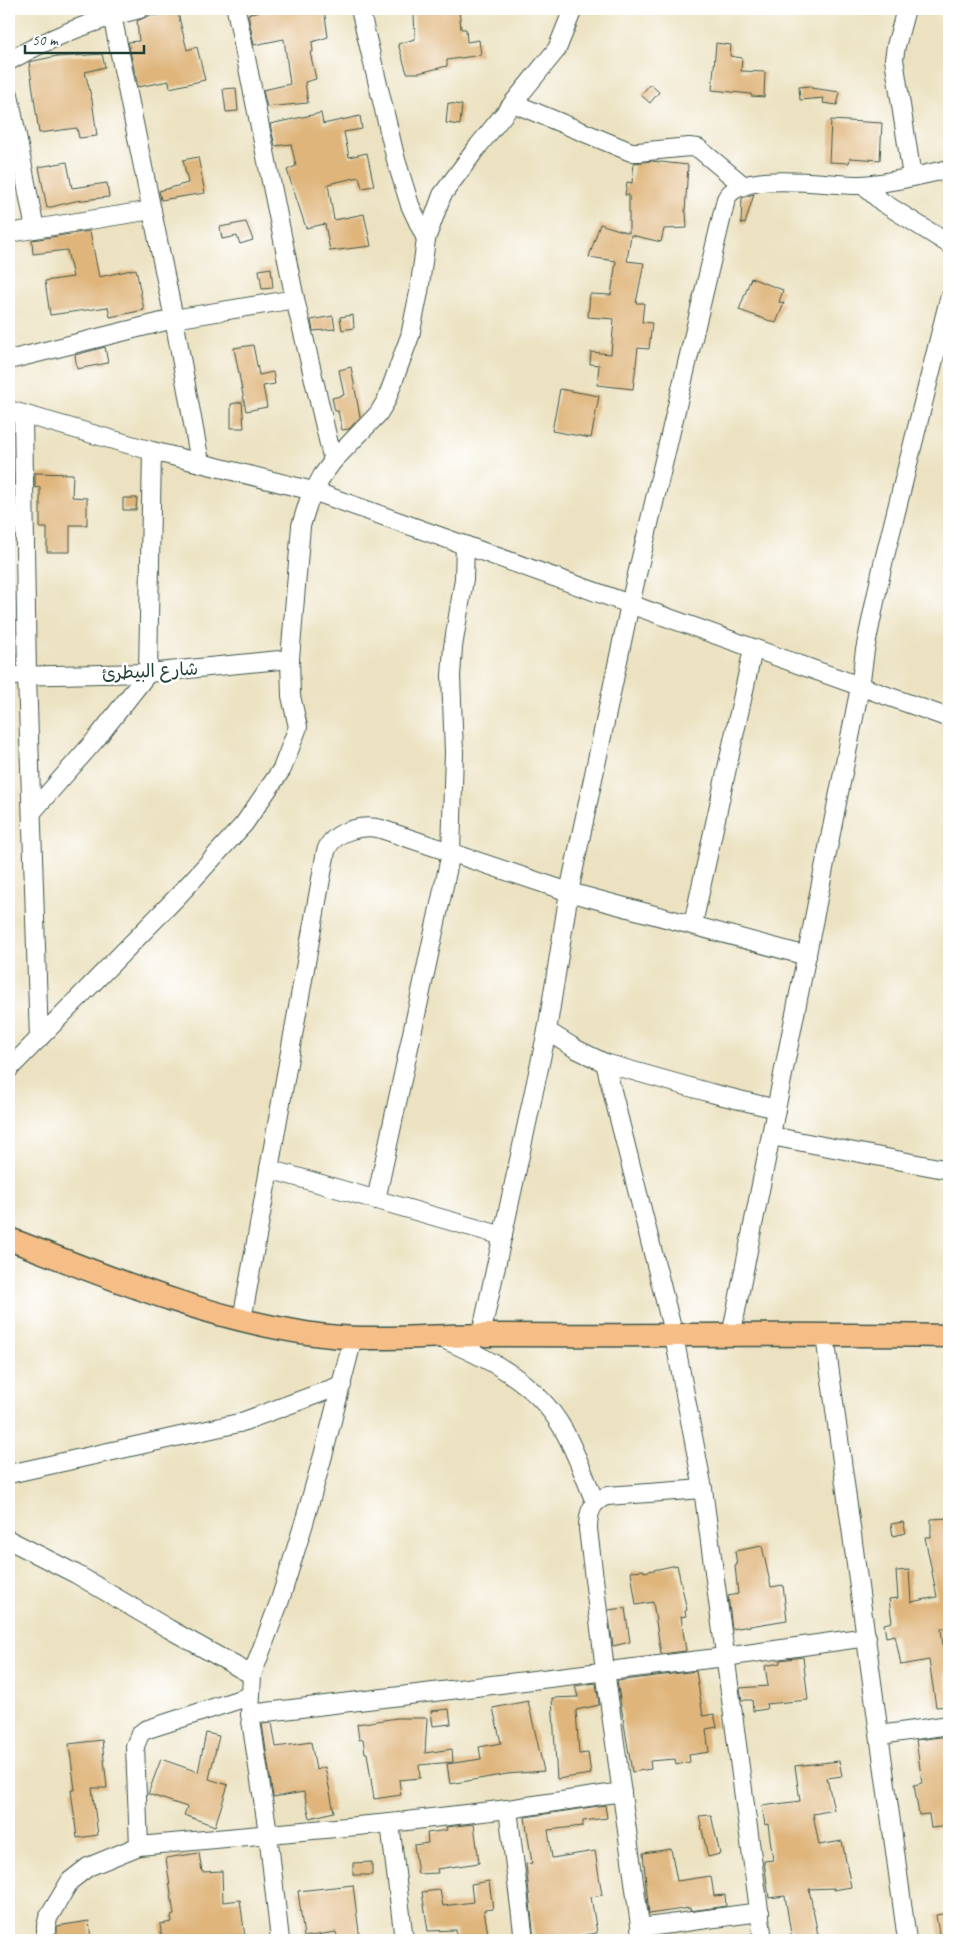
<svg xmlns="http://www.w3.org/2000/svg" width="958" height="1949" viewBox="0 0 958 1949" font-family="Caveat,'Playpen Sans Arabic',sans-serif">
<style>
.building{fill:#dfb57c}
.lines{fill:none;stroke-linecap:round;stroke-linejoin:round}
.minor-casing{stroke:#3e5649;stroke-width:20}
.major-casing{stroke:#3e5649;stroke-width:25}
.minor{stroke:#fff;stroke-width:18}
.major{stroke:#f6be87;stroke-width:22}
.labels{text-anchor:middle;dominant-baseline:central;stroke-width:5;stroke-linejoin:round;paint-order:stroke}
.street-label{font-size:18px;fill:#1f3d34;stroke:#fff}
</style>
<rect width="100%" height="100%" fill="#fff"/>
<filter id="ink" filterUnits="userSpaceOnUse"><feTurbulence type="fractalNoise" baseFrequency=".02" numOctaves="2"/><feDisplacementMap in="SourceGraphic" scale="10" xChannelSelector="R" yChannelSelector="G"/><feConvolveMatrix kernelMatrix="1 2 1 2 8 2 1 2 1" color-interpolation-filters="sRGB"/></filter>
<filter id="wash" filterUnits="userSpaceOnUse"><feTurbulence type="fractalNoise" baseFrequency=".0096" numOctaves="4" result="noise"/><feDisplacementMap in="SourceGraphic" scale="20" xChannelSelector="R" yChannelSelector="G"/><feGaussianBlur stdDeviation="1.12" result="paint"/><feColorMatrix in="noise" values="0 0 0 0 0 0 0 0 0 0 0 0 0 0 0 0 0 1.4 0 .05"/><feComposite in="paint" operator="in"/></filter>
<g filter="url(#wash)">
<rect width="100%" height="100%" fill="#ece2c1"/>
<g id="blocks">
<!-- building -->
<g class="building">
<polygon points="273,9 324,9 328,37 312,42 313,52 310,52 316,79 305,82 308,103 267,107 263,90 290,84 284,39 254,45 248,14"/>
<polygon points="438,9 459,9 461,29 466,29 467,42 479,40 481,55 447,60 447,66 419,73 407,73 398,44 415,39 414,14"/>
<polygon points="178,13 187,50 197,47 205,80 170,88 169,81 138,87 128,42 139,41 137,21 148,16"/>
<polygon points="716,43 731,45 730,56 742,58 741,71 765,72 764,97 751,96 751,94 712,90"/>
<polygon points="102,54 105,67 85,72 92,100 97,136 79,138 77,128 39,133 29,62 57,56 57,57"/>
<polygon points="650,84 659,92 650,103 641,95"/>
<polygon points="811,86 811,88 840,92 837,105 823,103 824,98 800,100 799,87"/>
<polygon points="236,88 238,111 226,112 223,89"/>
<polygon points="448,103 462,105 460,125 446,123"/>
<polygon points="321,113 323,124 360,116 362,129 344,132 349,157 367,153 374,186 362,188 359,177 328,184 334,220 364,214 371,246 330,251 325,224 306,228 287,170 296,166 291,144 275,146 270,124"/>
<polygon points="831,120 882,123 880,160 850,158 849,163 829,162"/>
<polygon points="198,157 205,193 161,200 159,191 188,183 183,160"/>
<polygon points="651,161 688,165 685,212 686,212 687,228 664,229 661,242 631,235 627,261 644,263 636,303 644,303 642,322 652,323 649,349 638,348 633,389 597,385 599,365 590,364 591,352 611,354 614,319 588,317 590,294 611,295 616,261 589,257 600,224 629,233 629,195 625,195 627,182 632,183 634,163"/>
<polygon points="67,162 72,188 107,183 109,197 75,201 47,208 39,167"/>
<polygon points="754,194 745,224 741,223 742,198"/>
<polygon points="246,222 253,240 240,244 237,236 222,239 220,227"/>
<polygon points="90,231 99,277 136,269 144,310 110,317 108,307 50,315 45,281 73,277 67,250 33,254 32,240"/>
<polygon points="271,268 273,288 262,289 259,270"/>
<polygon points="751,278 783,290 779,302 784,303 776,323 739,310"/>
<polygon points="353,315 354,328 342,330 340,317"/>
<polygon points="333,316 335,329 313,331 311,320"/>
<polygon points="253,345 259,375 273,372 275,384 263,386 267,407 246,411 234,348"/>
<polygon points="105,347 108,363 77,369 75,355"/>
<polygon points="351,367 360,417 349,429 342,430 338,411 335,411 332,398 344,395 339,370"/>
<polygon points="560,389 599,396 591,438 552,431"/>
<polygon points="242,402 244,428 231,428 231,404"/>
<polygon points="35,473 73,474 72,497 87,498 87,525 70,525 70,552 47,552 47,528 40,528 40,487 35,488"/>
<polygon points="123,498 137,498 136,510 123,510"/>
<polygon points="949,1518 949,1628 941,1628 949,1706 936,1707 929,1660 901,1665 895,1635 886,1637 884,1624 892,1622 889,1599 898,1598 896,1571 909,1570 911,1602 937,1597 925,1537 931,1537 931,1519"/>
<polygon points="903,1522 906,1533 893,1536 891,1524"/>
<polygon points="762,1546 771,1587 783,1585 787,1620 732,1629 728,1596 738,1594 735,1566 737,1565 735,1551"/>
<polygon points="677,1565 687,1610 685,1611 686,1616 681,1617 686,1651 661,1654 653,1602 636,1605 631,1571 644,1570 644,1572"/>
<polygon points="625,1608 630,1642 613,1646 608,1610"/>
<polygon points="803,1657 808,1700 766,1704 767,1709 753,1711 752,1700 742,1700 740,1688 768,1686 765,1666 780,1663 780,1660"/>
<polygon points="696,1671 703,1716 714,1714 717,1727 706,1729 709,1752 689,1755 690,1762 676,1765 675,1759 650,1761 651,1769 632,1772 617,1681"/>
<polygon points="596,1683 599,1705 576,1710 579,1754 588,1753 591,1774 557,1779 552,1698 578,1697 575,1686"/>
<polygon points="528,1701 544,1771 507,1774 450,1784 447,1764 481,1759 479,1747 501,1743 493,1708"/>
<polygon points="449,1709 451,1724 433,1726 431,1711"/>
<polygon points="397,1718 427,1718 425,1753 452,1749 453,1762 419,1765 420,1778 399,1780 401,1795 374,1799 367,1753 365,1753 363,1739 359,1740 357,1724"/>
<polygon points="272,1723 276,1747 311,1742 316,1770 325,1767 334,1812 310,1818 304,1792 273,1797 262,1724"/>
<polygon points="206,1733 219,1736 209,1779 228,1785 215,1826 184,1815 187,1807 148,1794 161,1759 198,1772"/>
<polygon points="949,1736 949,1826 931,1828 929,1814 919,1815 914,1785 922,1783 916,1740"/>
<polygon points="102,1740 107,1788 92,1788 98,1835 77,1838 71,1790 75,1790 69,1744"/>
<polygon points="839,1761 842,1776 827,1778 834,1810 813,1814 819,1845 842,1841 851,1887 834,1890 834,1888 809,1889 819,1940 792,1940 785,1896 769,1898 764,1861 773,1860 768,1824 765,1825 762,1806 800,1801 795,1766"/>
<polygon points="605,1805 607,1818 583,1821 583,1826 548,1830 552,1858 595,1851 602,1895 591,1897 597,1933 567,1938 567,1940 534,1940 526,1864 532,1863 525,1817"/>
<polygon points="711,1815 720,1854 708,1857 699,1816"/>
<polygon points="474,1824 479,1863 437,1869 438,1873 418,1874 414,1845 428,1843 427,1833 447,1830 446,1827"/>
<polygon points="671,1849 677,1881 711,1876 714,1896 725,1895 726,1906 690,1911 690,1908 649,1914 643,1853"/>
<polygon points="199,1853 202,1872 222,1871 223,1902 240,1900 245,1937 222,1940 162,1940 160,1924 172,1922 171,1916 174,1915 166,1858"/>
<polygon points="372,1862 372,1875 353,1875 353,1863"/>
<polygon points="489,1881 493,1909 484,1910 489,1940 457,1940 456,1930 428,1931 422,1892 440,1890 443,1906 473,1902 471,1884"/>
<polygon points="353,1885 360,1940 338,1940 336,1932 304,1937 298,1891"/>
<polygon points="949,1913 949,1940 940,1940 936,1915"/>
<polygon points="89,1921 91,1940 57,1940 57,1926"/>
</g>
</g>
</g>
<g filter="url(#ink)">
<use href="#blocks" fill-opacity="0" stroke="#3e5649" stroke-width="1"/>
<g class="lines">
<defs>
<g id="minor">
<polyline points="236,9 295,299 333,461"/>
<polyline points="360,9 396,160 410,205 426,239"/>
<polyline points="906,9 896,46 894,59 912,177"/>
<polyline points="112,15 174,319 200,462"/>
<path d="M9,61C51,37 93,20 140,9"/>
<polyline points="9,95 35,229"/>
<polyline points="513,103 631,152 638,152 689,147 698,148 744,186"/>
<polyline points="863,185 882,202 949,244"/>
<polyline points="9,233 152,210"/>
<polyline points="9,360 174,319 295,299"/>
<polyline points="9,410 152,451 313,491 949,718"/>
<polyline points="23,415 27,676 39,1039"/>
<polyline points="9,676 148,673 290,659"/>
<polyline points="32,812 97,738 148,673 152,451"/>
<polyline points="693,924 753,649"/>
<polyline points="547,1031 576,1049 605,1063 711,1093 776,1109"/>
<polyline points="605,1063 674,1336 703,1489 763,1940"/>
<polyline points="9,1069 178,896 244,824 282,769 298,727 291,696 290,659 301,526 308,503 322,476 333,461 378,414 386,401 410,336 419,292 426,239 442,195 479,145 557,49 573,9"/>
<polyline points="771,1136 949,1170"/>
<polyline points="269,1169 503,1236"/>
<polyline points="376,1200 451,853 454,752 451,676 453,647 464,579 465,545"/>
<path d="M242,1320L326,851C333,831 362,824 381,829L569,892L807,956"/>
<path d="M481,1335L547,1031L569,892L630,604L726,199C739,169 833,186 862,185C891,183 921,175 949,169"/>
<polyline points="731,1336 860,687 865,650 882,568 949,299"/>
<polyline points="825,1336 907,1940"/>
<path d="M439,1337C488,1359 535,1380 563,1429C576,1452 585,1478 595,1502"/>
<polyline points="9,1474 239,1423 342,1385"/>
<polyline points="9,1540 76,1574 169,1629 252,1675"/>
<polyline points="250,1714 725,1657 867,1637"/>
<polyline points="880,1735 949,1725"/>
<polyline points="508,1809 524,1940"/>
<polyline points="390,1823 404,1940"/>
<polyline points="139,1846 135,1746 140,1734 145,1730 250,1696"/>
<polyline points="640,1928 760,1912"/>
<polyline points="46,1940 46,1926 48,1918 70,1881 88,1867 139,1846 390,1823 508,1809 622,1792"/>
<polyline points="280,1940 268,1833 250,1714 252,1675 280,1600 304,1523 324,1452 353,1338"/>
<path d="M642,1940L605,1670L588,1529C588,1514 591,1501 607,1496L703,1489"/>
</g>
<path id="major" d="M9,1239C106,1276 202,1317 306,1333C367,1343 431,1335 493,1335C645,1336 797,1333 949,1336"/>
</defs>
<!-- minor casing -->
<use href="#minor" class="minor-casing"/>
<!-- major casing -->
<use href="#major" class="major-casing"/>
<!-- minor -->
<use href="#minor" class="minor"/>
<!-- major -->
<use href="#major" class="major"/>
</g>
</g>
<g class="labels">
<!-- street labels -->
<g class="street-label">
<text transform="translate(150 671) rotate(-3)">شارع البيطرئ</text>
</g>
</g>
<!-- margin -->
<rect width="958" height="1949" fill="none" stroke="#fff" stroke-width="30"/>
<!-- scale -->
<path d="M25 45v8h119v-8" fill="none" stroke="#1f3d34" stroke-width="2.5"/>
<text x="32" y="45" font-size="15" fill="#1f3d34" stroke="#ffffff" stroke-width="4" paint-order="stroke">50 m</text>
</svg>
